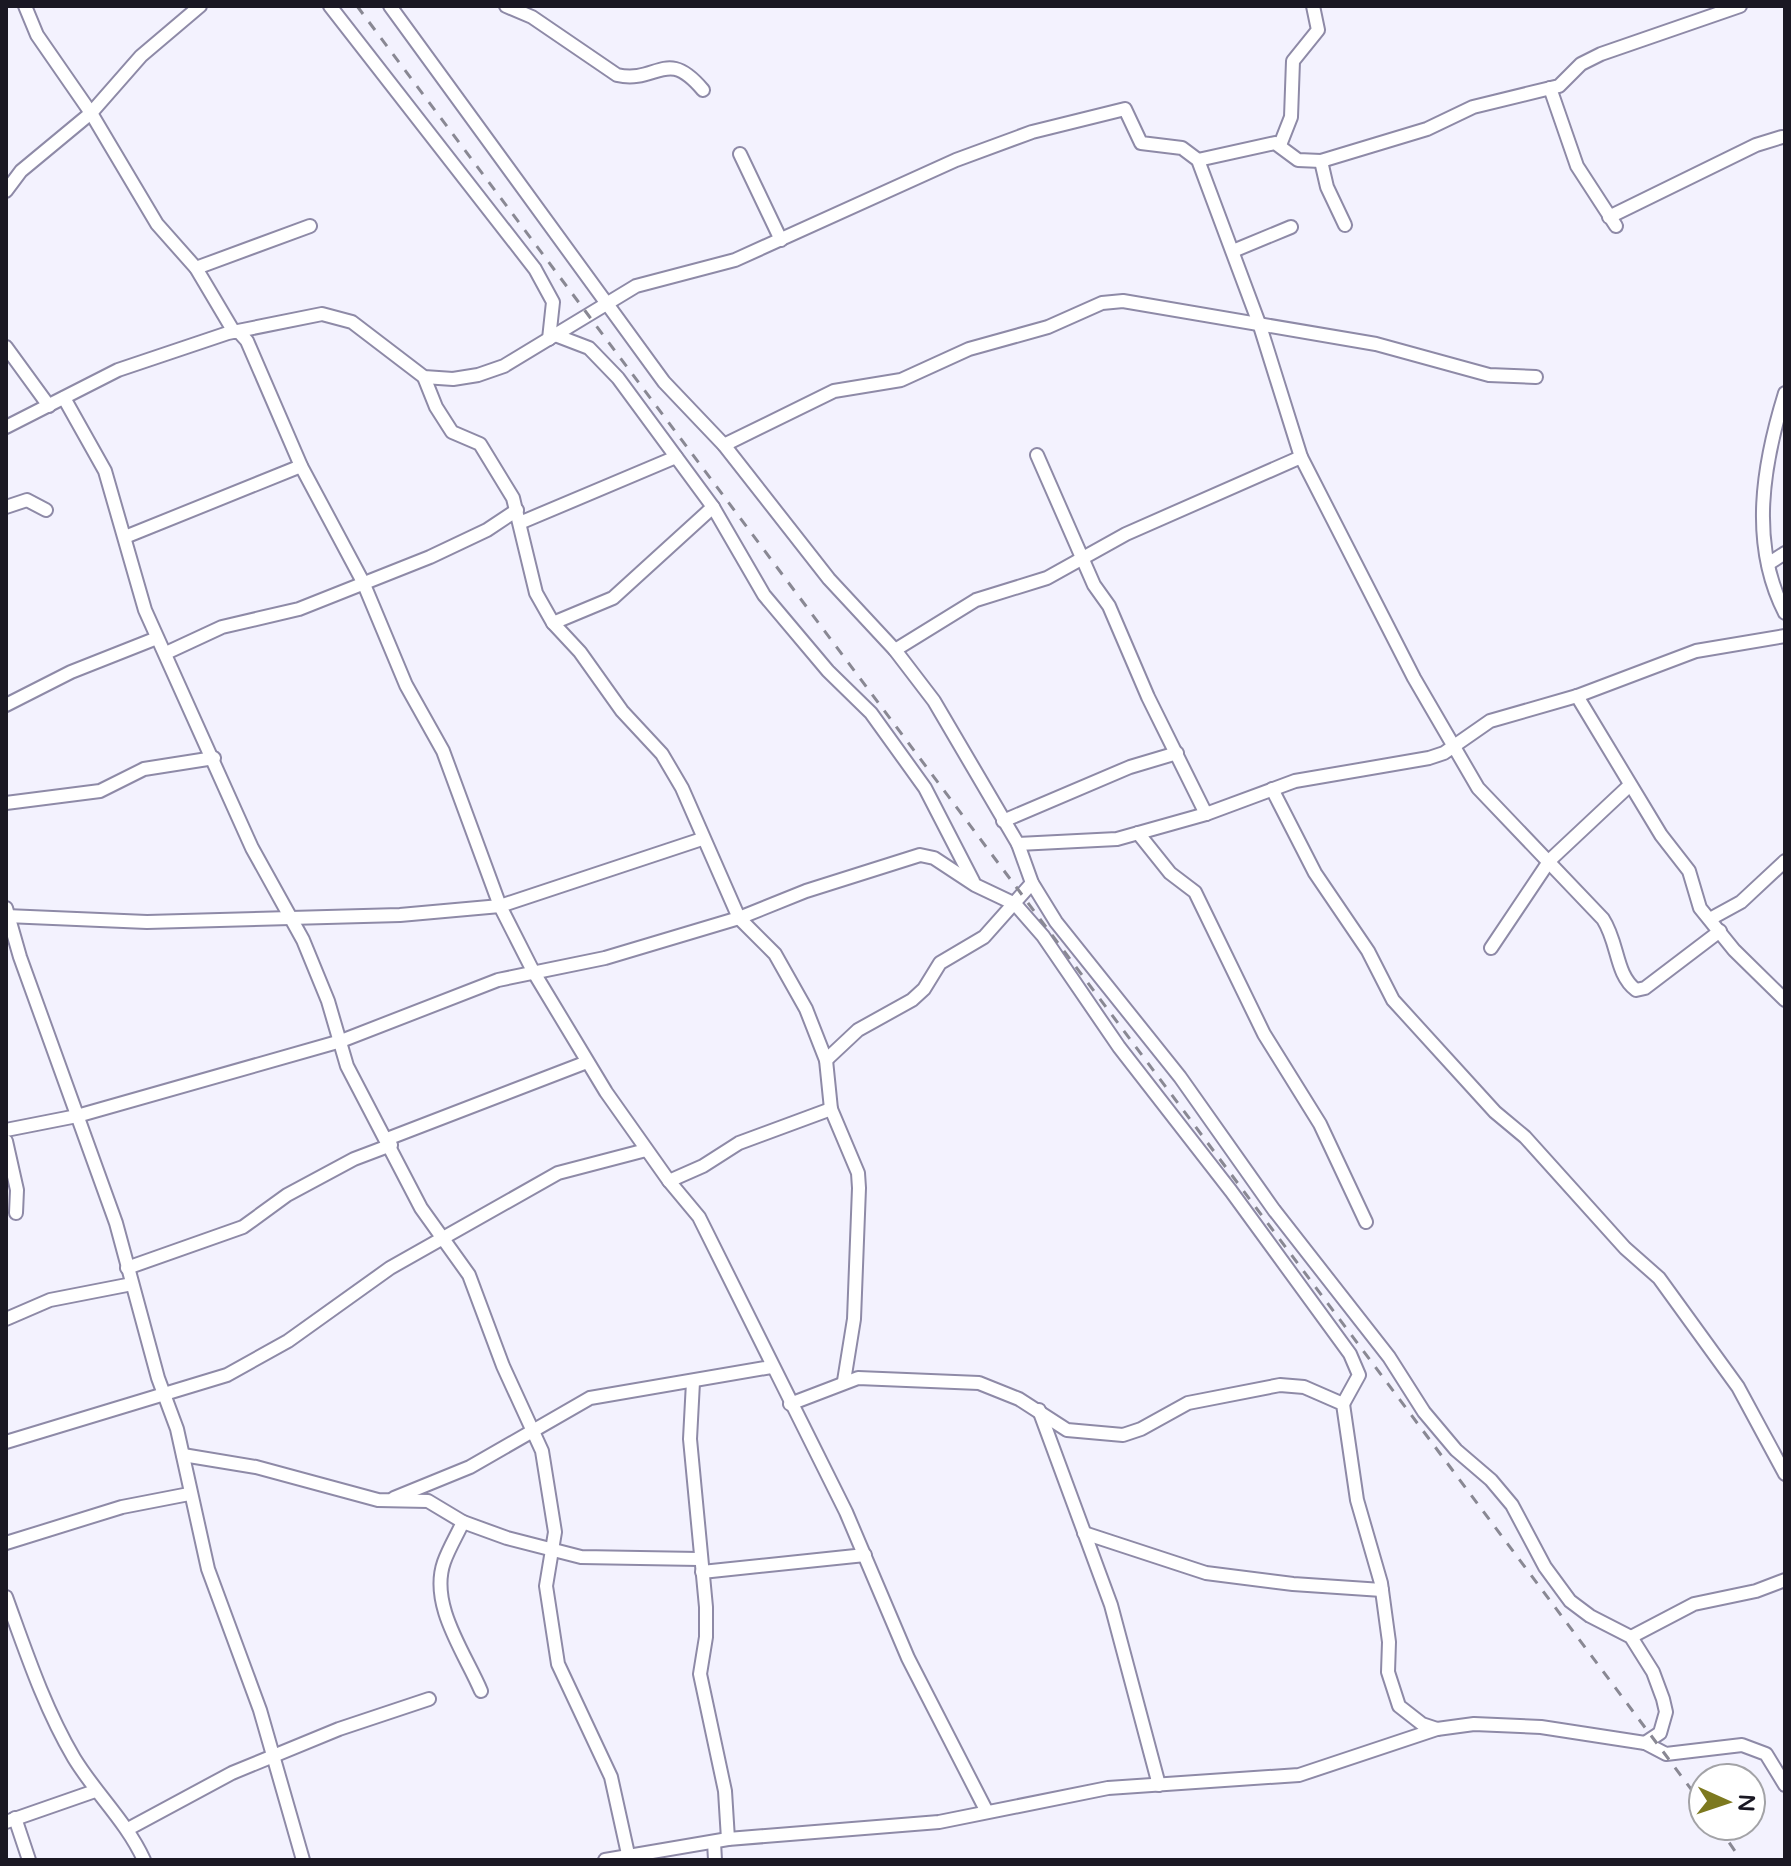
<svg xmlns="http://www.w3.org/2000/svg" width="1791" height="1866" viewBox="0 0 1791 1866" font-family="'Varela Round',sans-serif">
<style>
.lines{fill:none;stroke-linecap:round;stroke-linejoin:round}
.minor-casing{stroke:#8e8aa7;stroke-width:16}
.minor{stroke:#fff;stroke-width:12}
.rail{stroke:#898893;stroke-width:3;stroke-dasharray:10 10;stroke-linecap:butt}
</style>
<rect width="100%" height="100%" fill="#f3f2fe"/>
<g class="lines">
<defs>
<g id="minor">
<polyline points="25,6 37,35 91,113 157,224 196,268 234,332"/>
<polyline points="330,6 535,269 553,302 549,339"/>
<polyline points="390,6 664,382 724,445 829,579 895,650 934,701 1018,844 1032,883 1056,922 1180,1077 1274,1210 1389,1357 1424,1412 1456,1450 1491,1480 1512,1505 1545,1567 1570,1601 1590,1616 1631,1637 1653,1672 1663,1699 1666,1712 1660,1733 1645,1743"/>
<path d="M506,6L532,17L617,75C658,84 666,46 703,90"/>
<polyline points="1550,88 1577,166 1616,226"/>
<polyline points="1280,145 1291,117 1293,61 1318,30 1313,6"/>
<polyline points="740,154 781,240"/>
<polyline points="1198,160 1275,143 1298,160 1321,161 1427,129 1473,107 1559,86 1581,64 1601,54 1740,6"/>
<polyline points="1321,161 1327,187 1345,225"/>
<polyline points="6,191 21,171 91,113 141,56 200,6"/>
<polyline points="1609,217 1756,145 1782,137"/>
<polyline points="1233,251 1291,227"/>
<polyline points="196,268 310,226"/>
<polyline points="239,332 247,341 301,466 363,582 406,685 443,751 500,906 533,971 606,1092 669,1181 699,1217 846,1512 908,1658 986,1810"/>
<polyline points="555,335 589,348 618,378 713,507 764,595 828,671 871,713 925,788 973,881"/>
<polyline points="6,347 49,406"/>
<polyline points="424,377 436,407 452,432 480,444 513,498 536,593 553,623 580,652 622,711 662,754 682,788 739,918 775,954 806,1009 826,1060 831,1109 858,1173 859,1188 854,1319 844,1381"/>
<path d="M1785,393C1763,464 1749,543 1785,613"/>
<polyline points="64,398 105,471 145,610 252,848 303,940 328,1001 347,1066 421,1208 469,1275 503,1366 542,1451 555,1532 546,1586 558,1664 611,1777 628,1854"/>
<path d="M6,427L118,370L228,333L322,314L352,322L424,377L453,379L478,375L504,366L636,286L735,260L956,160L1032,132L1125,109L1141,143L1182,148L1198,160L1260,326L1301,457L1414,678L1478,788L1603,919C1619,944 1615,974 1636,990L1645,988L1720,931"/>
<polyline points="724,445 834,391 901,380 969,349 1048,327 1102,303 1123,301 1376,344 1489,375 1536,377"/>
<polyline points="1037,455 1094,585 1109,606 1148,697 1206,814"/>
<polyline points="6,507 27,500 46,510"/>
<polyline points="522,522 676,457"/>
<polyline points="125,537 301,466"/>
<polyline points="1768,564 1785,553"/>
<polyline points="553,623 613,598 713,507"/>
<polyline points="895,650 976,600 1047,578 1126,534 1301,457"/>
<polyline points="166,653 222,627 299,609 430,557 487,530 517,510"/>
<polyline points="1577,696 1661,835 1689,871 1700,908 1734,950 1785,1000"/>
<polyline points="6,705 71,672 157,638"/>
<polyline points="1272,789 1315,873 1368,951 1393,1000 1495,1112 1525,1137 1625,1248 1659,1278 1738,1387 1785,1474"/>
<polyline points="6,803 100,791 144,769 214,758"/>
<polyline points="1003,821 1130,767 1177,753"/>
<polyline points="1138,833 1170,873 1195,892 1264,1034 1320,1124 1366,1222"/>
<polyline points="1018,844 1117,839 1206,814 1295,781 1429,758 1444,753 1490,721 1577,696 1696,651 1785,636"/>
<polyline points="6,908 20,957 116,1223 158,1378 177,1429 208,1569 260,1710 303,1860"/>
<polyline points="6,916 147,922 400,915 500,906 702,839"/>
<polyline points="1710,919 1741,902 1785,861"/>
<polyline points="1491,948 1550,860 1630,785"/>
<polyline points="826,1060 858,1030 912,1000 924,989 940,963 984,937 1032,883"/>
<polyline points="6,1130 77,1116 341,1041 498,980 605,958 739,918 806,891 920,855 934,858 975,885 1015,904 1043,936 1119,1047 1231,1191 1350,1354 1359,1375 1343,1404"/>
<polyline points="387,1139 587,1062"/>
<polyline points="6,1141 17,1190 16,1213"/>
<polyline points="669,1181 703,1166 739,1143 831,1109"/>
<polyline points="127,1268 243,1227 287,1195 354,1159 391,1145"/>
<polyline points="6,1319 50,1300 132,1284"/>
<polyline points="693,1382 690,1439 706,1607 706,1637 700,1674 725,1791 728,1839"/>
<polyline points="790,1404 858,1378 979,1383 1019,1399 1067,1430 1123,1435 1141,1429 1188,1403 1280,1385 1304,1387 1343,1404 1357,1500 1381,1583 1389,1642 1388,1672 1399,1706 1422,1724 1437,1729"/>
<polyline points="1039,1410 1111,1605 1159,1785"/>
<polyline points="6,1442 227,1375 288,1341 390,1268 558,1173 646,1150"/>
<polyline points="183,1455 256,1467 378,1500 428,1501 463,1522 507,1538 581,1557 699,1559"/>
<polyline points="394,1498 470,1467 590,1398 771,1367"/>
<path d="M463,1522C457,1535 449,1548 444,1562C429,1605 465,1653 481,1691"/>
<polyline points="1084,1533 1206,1573 1293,1584 1382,1590"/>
<polyline points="6,1543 122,1507 189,1494"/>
<polyline points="702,1572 865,1555"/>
<path d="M6,1597C26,1652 44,1707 74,1758C96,1794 126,1821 144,1860"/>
<polyline points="1631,1637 1694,1604 1756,1591 1785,1580"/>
<polyline points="15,1818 29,1860"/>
<polyline points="6,1822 95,1791"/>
<polyline points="128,1829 232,1773 339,1729 429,1699"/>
<polyline points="714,1842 715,1860"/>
<polyline points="605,1860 728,1839 939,1822 1108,1788 1299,1775 1437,1729 1474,1724 1541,1727 1645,1743 1666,1754 1742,1745 1766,1754 1785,1785"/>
</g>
</defs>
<!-- minor casing -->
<use href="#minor" class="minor-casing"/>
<!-- minor -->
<use href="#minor" class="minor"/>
<!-- rail -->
<g class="rail">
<polyline points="357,6 1703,1805"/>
<polyline points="1718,1826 1741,1860"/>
</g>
</g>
<!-- border -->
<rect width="1791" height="1866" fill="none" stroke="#1a1823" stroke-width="16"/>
<!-- north arrow -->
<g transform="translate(1727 1802) rotate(93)"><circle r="38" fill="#ffffff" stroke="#a3a3a7" stroke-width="2"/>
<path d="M0-6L14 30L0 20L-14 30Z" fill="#7d791f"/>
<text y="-12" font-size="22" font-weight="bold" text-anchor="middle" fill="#1a1823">N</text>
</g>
</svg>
